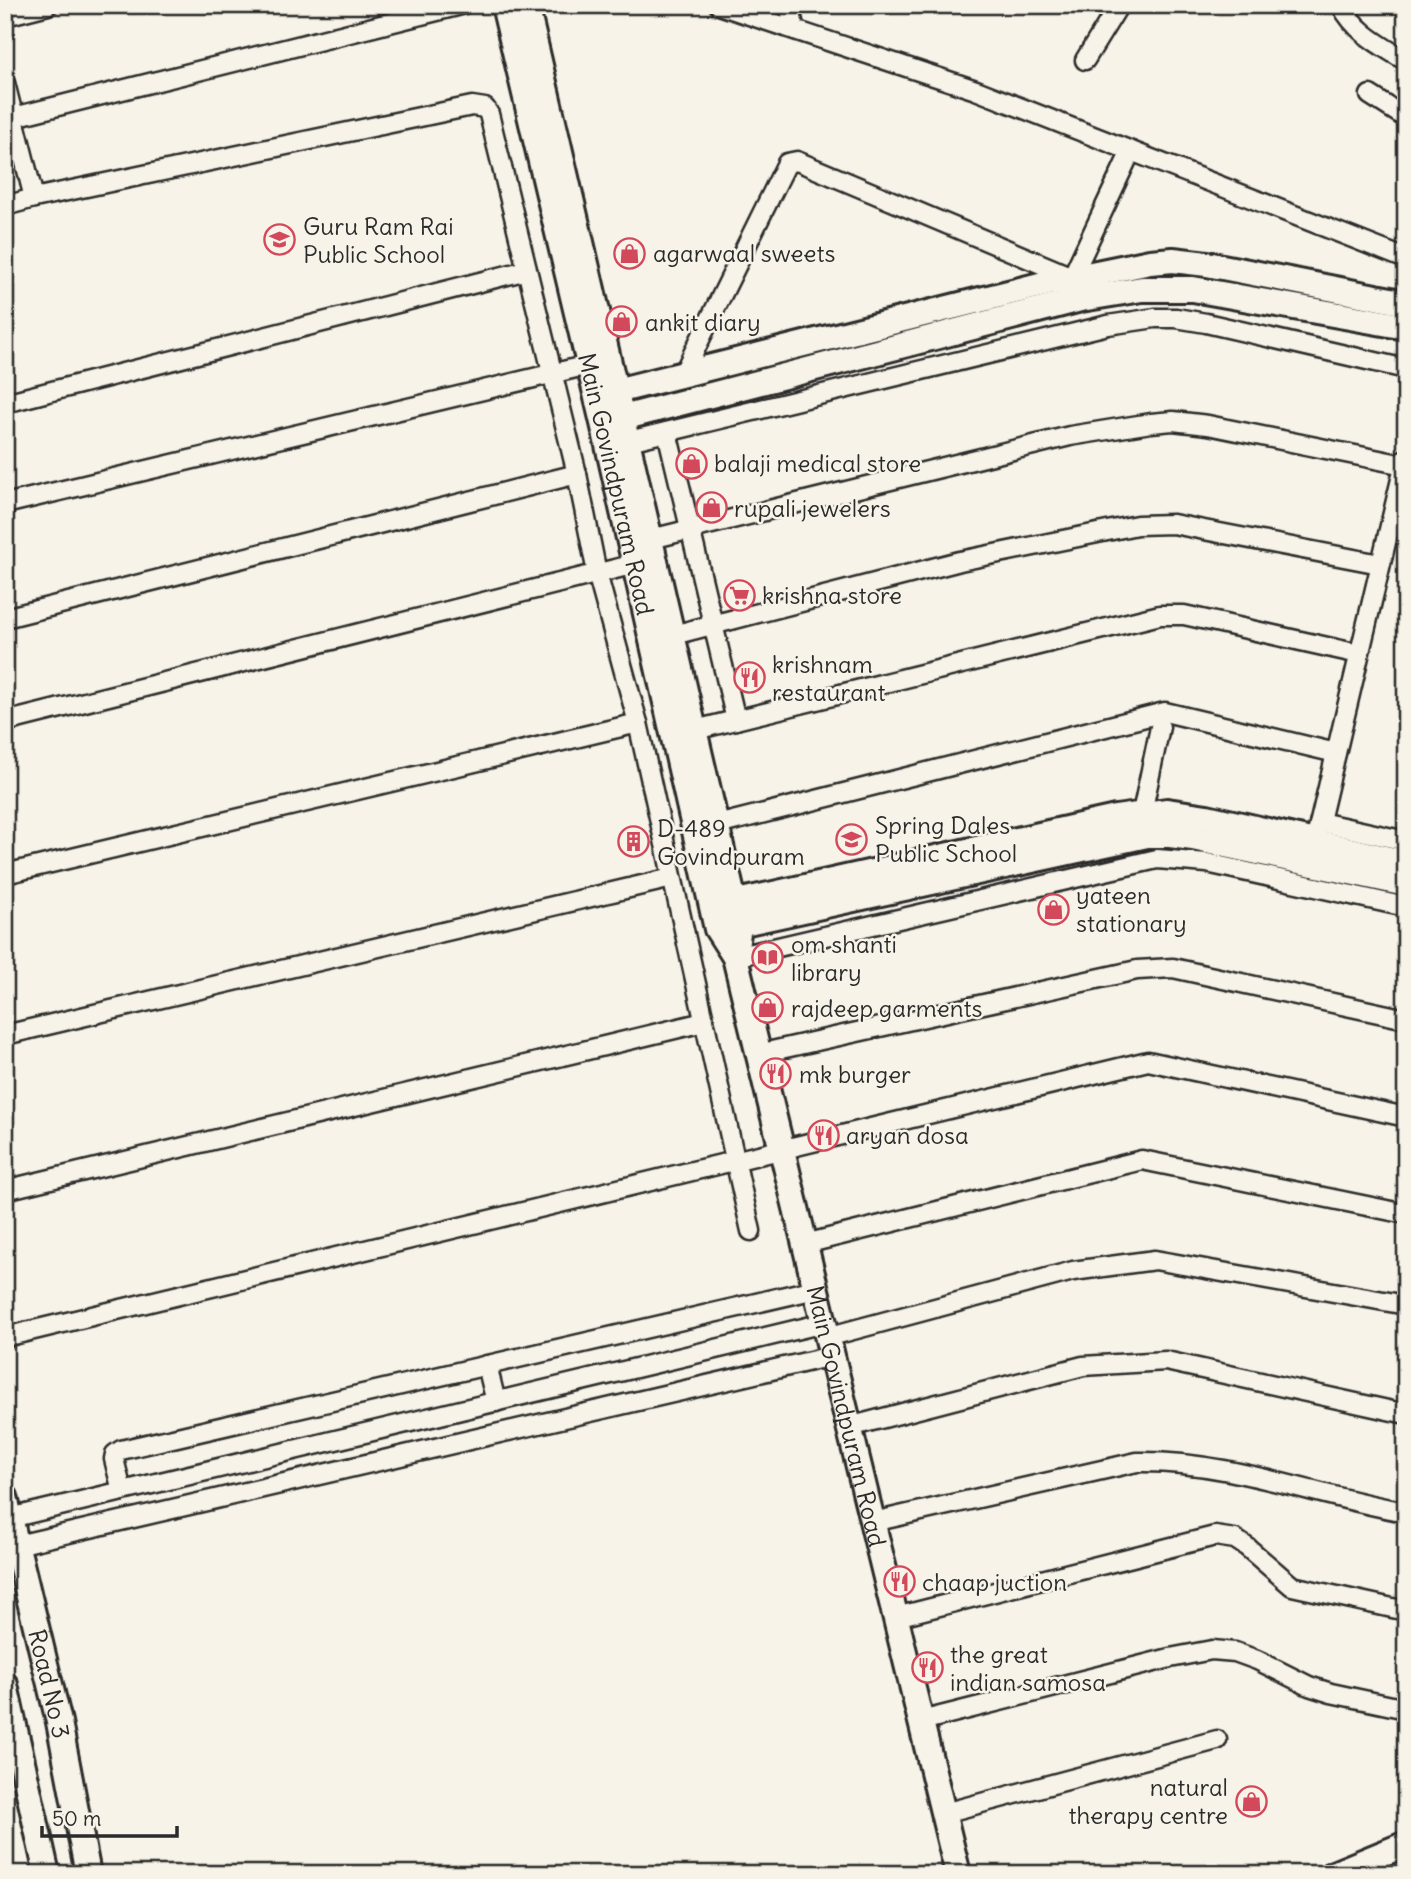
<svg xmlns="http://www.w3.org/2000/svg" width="1411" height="1879" viewBox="0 0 1411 1879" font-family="Delius,sans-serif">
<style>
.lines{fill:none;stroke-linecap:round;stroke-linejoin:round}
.street-casing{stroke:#2b2b2b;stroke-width:23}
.secondary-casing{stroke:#2b2b2b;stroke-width:30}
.street{stroke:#f7f3e8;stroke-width:18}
.secondary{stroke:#f7f3e8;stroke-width:24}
.labels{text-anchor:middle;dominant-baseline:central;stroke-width:5;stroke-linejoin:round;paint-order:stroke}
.poi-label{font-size:24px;fill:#2b2b2b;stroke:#f7f3e8;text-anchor:start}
.street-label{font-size:24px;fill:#2b2b2b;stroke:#f7f3e8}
</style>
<rect width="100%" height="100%" fill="#f7f3e8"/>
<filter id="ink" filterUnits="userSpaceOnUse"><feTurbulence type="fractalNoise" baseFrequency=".0143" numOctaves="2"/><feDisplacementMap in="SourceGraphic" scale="14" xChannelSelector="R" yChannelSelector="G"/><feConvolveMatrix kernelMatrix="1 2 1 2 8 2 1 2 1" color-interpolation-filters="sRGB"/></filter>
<g filter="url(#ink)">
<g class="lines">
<defs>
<g id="street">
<polyline points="719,5 976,90 1406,259"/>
<polyline points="789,5 795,30"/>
<path d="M1341,5C1357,34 1379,44 1406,61"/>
<polyline points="5,16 48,5"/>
<polyline points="1085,60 1119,5"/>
<polyline points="5,83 34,198 472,106 485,108 489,114 577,474 597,573 638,723 751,1231"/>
<polyline points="1370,95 1406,118"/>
<polyline points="14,117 461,5"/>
<polyline points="5,206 34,198"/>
<polyline points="683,374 787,163 797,161 1072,277 1131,151"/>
<polyline points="5,403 527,270"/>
<polyline points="667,432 736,720"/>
<polyline points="629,441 1108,325 1155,318 1176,318 1206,323 1406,369"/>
<polyline points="5,504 601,362"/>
<polyline points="651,539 1070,436 1151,423 1173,421 1208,425 1404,465"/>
<polyline points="5,618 577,474"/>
<polyline points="673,635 960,561 1137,525 1173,524 1380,564"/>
<polyline points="5,722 635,564"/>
<polyline points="695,730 1160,615 1184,615 1359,654"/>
<polyline points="1142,813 1160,727"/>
<polyline points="1320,822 1406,841"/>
<polyline points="717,825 1165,712 1336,753"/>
<polyline points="1315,842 1406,458"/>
<polyline points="5,874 638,723"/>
<polyline points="735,957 1157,859 1207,863 1406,907"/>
<polyline points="5,1035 672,878"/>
<polyline points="758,1054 1137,970 1173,968 1406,1019"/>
<polyline points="5,1190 704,1022"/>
<polyline points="805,1244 1142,1160 1406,1214"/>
<polyline points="5,1337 1148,1061 1406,1117"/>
<polyline points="827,1337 1073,1271 1155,1260 1406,1305"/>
<polyline points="487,1365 496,1402"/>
<polyline points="849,1427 1083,1366 1166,1361 1406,1414"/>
<polyline points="122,1491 114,1459 115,1454 121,1450 816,1289"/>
<polyline points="10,1518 824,1323"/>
<path d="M873,1522L1137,1462C1229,1460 1317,1497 1406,1512"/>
<polyline points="17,1545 832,1356"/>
<polyline points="896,1617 1215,1536 1235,1539 1247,1547 1292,1586 1406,1611"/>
<polyline points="921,1721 1170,1658 1212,1650 1235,1652 1257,1660 1309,1686 1331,1693 1406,1709"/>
<polyline points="944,1813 1217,1740"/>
</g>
<g id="secondary">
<path id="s1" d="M504,5L603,423L717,929L735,957"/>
<path id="s2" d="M526,5L734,902L739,924L735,957L958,1874"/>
<polyline points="600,395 1048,283 1150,262 1173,260 1207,264 1406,303"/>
<polyline points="607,422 1081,299 1142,289 1193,289 1406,327"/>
<polyline points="719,906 1116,818 1167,811 1207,817 1406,863"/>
<polyline points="725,927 1147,835 1170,835 1193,838 1406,884"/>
<path id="s3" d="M5,1497L59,1722L88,1874"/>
<polyline points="5,1685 47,1874"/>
<polyline points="1333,1874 1406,1844"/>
</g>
</defs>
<!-- street casing -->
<use href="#street" class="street-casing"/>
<!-- secondary casing -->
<use href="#secondary" class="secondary-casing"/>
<!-- street -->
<use href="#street" class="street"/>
<!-- secondary -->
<use href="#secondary" class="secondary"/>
</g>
</g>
<!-- icons -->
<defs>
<symbol id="school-ring" viewBox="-11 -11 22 22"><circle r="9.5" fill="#f7f3e8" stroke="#d1495b" stroke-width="1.5"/><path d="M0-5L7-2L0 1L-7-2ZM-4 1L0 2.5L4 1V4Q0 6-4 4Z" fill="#d1495b"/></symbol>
<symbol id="shop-ring" viewBox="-11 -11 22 22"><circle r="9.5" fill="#f7f3e8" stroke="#d1495b" stroke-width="1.5"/><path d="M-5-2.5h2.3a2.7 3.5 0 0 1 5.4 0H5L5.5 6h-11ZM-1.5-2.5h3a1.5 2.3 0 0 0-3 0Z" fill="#d1495b"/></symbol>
<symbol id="supermarket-ring" viewBox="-11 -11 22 22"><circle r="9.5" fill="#f7f3e8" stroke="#d1495b" stroke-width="1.5"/><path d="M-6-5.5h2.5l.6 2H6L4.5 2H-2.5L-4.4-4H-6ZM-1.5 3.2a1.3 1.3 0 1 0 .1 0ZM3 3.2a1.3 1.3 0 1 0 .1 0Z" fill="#d1495b"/></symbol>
<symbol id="restaurant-ring" viewBox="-11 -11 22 22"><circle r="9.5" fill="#f7f3e8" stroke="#d1495b" stroke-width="1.5"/><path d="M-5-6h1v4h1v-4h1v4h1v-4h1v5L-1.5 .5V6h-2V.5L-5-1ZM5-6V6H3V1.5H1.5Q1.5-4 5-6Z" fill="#d1495b"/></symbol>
<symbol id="building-ring" viewBox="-11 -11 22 22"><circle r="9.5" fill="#f7f3e8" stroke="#d1495b" stroke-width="1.5"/><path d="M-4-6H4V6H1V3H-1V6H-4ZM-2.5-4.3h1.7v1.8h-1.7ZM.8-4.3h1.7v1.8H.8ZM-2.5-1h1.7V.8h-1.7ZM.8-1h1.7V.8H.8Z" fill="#d1495b"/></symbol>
<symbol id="library-ring" viewBox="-11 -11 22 22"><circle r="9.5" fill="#f7f3e8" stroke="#d1495b" stroke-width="1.5"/><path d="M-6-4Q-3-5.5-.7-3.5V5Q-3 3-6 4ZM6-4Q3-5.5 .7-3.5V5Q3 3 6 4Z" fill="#d1495b"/></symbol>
</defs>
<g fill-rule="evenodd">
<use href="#school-ring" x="262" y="222" width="35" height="35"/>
<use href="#shop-ring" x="612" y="236" width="35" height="35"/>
<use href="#shop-ring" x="604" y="304" width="35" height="35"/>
<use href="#shop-ring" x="674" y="446" width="35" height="35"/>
<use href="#shop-ring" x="694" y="490" width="35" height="35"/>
<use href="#supermarket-ring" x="722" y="578" width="35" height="35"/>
<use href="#restaurant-ring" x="732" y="660" width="35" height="35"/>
<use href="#school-ring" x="834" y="822" width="35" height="35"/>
<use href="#building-ring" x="616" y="824" width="35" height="35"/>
<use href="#shop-ring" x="1036" y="892" width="35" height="35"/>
<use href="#library-ring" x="750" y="940" width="35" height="35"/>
<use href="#shop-ring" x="750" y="990" width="35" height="35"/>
<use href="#restaurant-ring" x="758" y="1056" width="35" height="35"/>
<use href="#restaurant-ring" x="806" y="1118" width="35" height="35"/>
<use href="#restaurant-ring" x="882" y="1564" width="35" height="35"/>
<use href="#restaurant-ring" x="910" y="1650" width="35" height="35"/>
<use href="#shop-ring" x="1234" y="1784" width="35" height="35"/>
</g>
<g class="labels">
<!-- poi labels -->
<g class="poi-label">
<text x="303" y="226">Guru Ram Rai<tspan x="303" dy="28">Public School</tspan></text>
<text x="653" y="253">agarwaal sweets</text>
<text x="645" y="322">ankit diary</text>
<text x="714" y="463">balaji medical store</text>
<text x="734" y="508">rupali jewelers</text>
<text x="762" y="595">krishna store</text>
<text x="772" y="664">krishnam<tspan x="772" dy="28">restaurant</tspan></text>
<text x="875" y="825">Spring Dales<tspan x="875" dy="28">Public School</tspan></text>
<text x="657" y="828">D-489<tspan x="657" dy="28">Govindpuram</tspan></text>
<text x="1076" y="895">yateen<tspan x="1076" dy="28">stationary</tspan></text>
<text x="791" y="944">om shanti<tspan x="791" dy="28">library</tspan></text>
<text x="791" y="1008">rajdeep garments</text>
<text x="799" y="1074">mk burger</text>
<text x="846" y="1135">aryan dosa</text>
<text x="922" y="1582">chaap juction</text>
<text x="950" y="1654">the great<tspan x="950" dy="28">indian samosa</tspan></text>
<text x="1228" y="1787" text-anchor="end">natural<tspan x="1228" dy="28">therapy centre</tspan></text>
</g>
<!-- street labels -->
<g class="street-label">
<text stroke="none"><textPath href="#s1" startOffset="492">Main Govindpuram Road</textPath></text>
<text stroke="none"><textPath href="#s2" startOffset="1449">Main Govindpuram Road</textPath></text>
<text stroke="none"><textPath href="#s3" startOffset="192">Road No 3</textPath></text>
</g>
</g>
<!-- margin -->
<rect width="1411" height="1879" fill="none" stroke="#f7f3e8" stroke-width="28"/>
<rect x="14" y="14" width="1383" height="1851" fill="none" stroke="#2b2b2b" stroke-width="2.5" filter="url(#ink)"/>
<!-- scale -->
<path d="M42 1826v10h135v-10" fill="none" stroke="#2b2b2b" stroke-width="3.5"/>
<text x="52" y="1826" font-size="21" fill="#2b2b2b" stroke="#f7f3e8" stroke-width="5" paint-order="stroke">50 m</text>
</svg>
